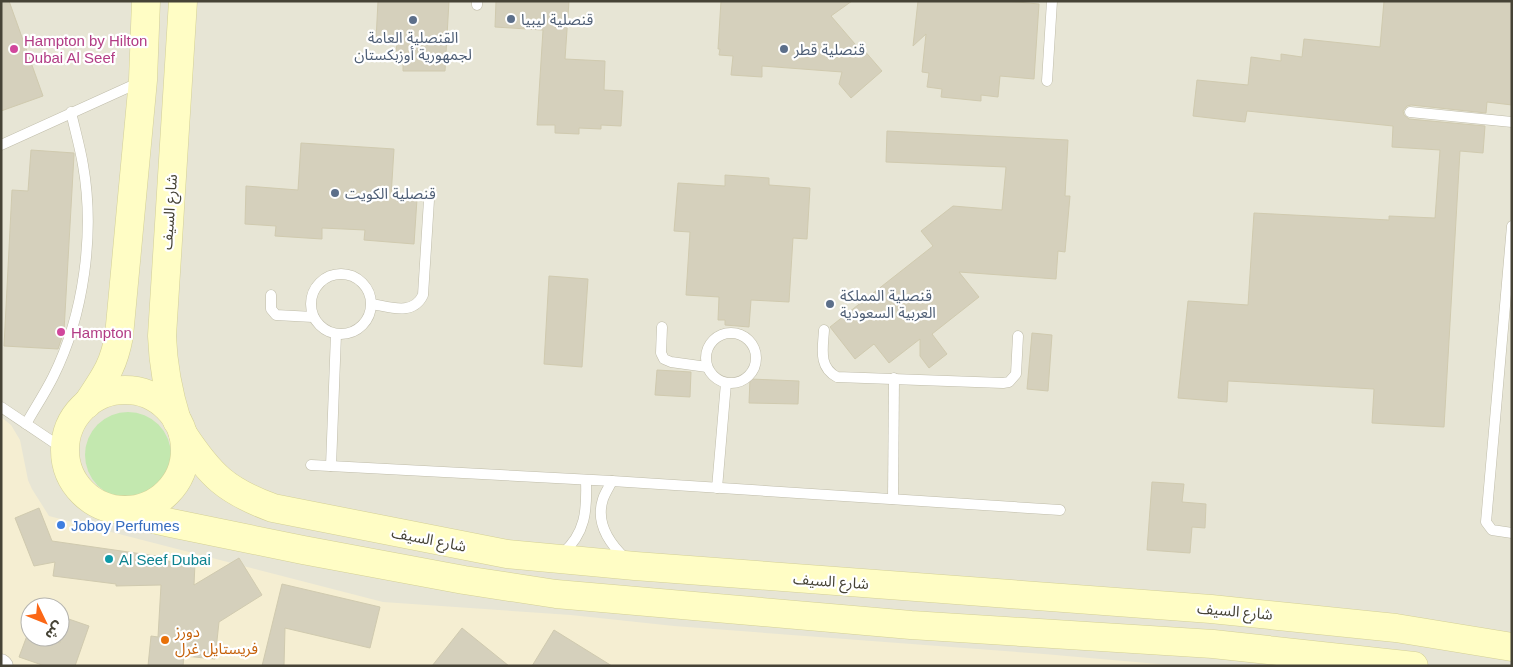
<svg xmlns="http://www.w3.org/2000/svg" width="1513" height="667" viewBox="0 0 1513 667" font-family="Arial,'Noto Sans Arabic',sans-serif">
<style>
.residential{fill:#e7e5d5;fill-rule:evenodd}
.commercial{fill:#f5eed2;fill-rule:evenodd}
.green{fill:#c3e8af}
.building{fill:#d5d0bc;stroke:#d0caaf}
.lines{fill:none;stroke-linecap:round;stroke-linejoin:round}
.lane-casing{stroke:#bfbca9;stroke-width:11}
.street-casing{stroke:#bfbca9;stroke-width:21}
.secondary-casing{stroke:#d4d096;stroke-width:29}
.lane{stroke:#fff;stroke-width:10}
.street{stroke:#fff;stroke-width:20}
.secondary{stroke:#fffdc5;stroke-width:28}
.service-dot{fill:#5c6f8a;stroke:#fff;stroke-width:2}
.hotel-dot{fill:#d1479c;stroke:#fff;stroke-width:2}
.shop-dot{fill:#3f7fe0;stroke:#fff;stroke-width:2}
.culture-dot{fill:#0f9aa8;stroke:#fff;stroke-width:2}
.food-dot{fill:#e8710a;stroke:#fff;stroke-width:2}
.labels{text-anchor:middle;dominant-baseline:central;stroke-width:4.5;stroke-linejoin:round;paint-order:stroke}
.service-label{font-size:15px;fill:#4e5e75;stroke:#fff;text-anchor:start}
.hotel-label{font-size:15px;fill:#b23c85;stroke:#fff;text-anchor:start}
.street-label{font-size:15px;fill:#464336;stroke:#fff}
.shop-label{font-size:15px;fill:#366cbe;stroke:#fff;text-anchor:start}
.culture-label{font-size:15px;fill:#0d838f;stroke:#fff;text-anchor:start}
.food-label{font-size:15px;fill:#c56008;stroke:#fff;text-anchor:start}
</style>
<rect width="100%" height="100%" fill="#f3f2e7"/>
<!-- residential -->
<path class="residential" d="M1,1H1512V666H1ZM30,607H60V637H30Z"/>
<!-- commercial -->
<path class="commercial" d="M1,417L11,425L20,440L28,480L32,489L49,516L383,602L571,615L674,626L1044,654L1181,666H1ZM30,607H60V637H30Z"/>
<!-- green -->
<circle class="green" cx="128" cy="455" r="43"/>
<!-- building -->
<g class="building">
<polygon points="1,1 9,1 43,96 1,111"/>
<polygon points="378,1 449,1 445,71 403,71 403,54 396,54 397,41 376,40"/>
<polygon points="496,1 569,1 565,59 605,61 604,90 623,91 621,126 601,125 601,129 579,128 579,134 555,133 555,125 537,125 543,30 495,27"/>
<polygon points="721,1 852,1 831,16 861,51 863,49 882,71 851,98 839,84 842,72 762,66 762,77 731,75 733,56 719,55 720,49 718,49"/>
<polygon points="918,1 1006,1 1039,4 1034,79 1000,76 998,97 981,95 981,101 941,97 942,89 927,87 929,73 922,72 926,34 913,46"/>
<polygon points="1384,1 1512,1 1512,105 1487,102 1486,113 1411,105 1407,106 1403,111 1404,115 1409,119 1485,126 1483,153 1460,151 1444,427 1372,423 1374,389 1228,381 1227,402 1178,398 1188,301 1248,305 1254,213 1389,220 1389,216 1435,218 1440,150 1392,147 1393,126 1247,111 1245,122 1193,116 1197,80 1248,85 1251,57 1281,61 1281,54 1302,57 1304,39 1380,47"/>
<polygon points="887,131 1068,140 1065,196 1070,196 1065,252 1058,251 1056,279 959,272 979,297 932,334 947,354 929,368 920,356 920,339 889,363 874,344 855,359 830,327 933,246 921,231 953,206 1002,210 1006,167 886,162"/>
<polygon points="301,143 394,149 391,197 417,199 414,244 364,240 365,230 322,228 322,239 275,236 276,226 245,224 246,186 298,190"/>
<polygon points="31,150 74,153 74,155 64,331 58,349 4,346 12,190 28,191"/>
<polygon points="725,175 769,178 769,185 810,188 807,239 793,238 789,302 751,300 749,327 725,325 725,320 718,320 719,297 686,295 690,232 674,231 678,183 725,186"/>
<polygon points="549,276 588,279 582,367 544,364"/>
<polygon points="1032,333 1052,335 1048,391 1027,389"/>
<polygon points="657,370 691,372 690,397 655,395"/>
<polygon points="750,379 799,381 798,404 749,403"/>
<polygon points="1152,482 1184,484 1182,502 1206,504 1205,528 1192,527 1190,553 1147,550"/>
<polygon points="39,508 52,541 156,556 157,561 195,563 194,585 239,558 262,595 219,622 215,659 184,656 183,666 148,666 151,636 158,637 161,585 116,586 116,584 53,576 55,562 34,566 15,518"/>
<polygon points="282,584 380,607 370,648 285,628 284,666 262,666"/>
<polygon points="60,616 89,626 75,666 45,666 19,657 28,633 30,633 30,637 41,637 60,643"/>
<polygon points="462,628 509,666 432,666"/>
<polygon points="554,630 612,666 532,666"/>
</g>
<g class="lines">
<defs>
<g id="lane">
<polyline points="477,5 477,1"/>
<polyline points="1047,81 1052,1"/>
<polyline points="1410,112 1512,122"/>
<polyline points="1,145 140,82"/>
<polyline points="1512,226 1486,522 1492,530 1512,533"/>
<circle cx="341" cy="304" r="30"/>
<polyline points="271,295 271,309 276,315 313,317"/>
<path d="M372,304C390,307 413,316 423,295L429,200"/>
<polyline points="662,327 661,353 664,359 671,362 707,367"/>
<path d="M824,330C823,348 818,367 837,377L1003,383L1009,382L1016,374L1018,336"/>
<circle cx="731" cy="358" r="25"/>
<polyline points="1,407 65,450"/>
<path d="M26,424C35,408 45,393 53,377C84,315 95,233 83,165C80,147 75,130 71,112"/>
<polyline points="311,465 612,481 1060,510"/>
<polyline points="331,466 336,334"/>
<path d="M612,481C609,487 605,493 603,499C595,523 610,544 626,559"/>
<polyline points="717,488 726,383"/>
<polyline points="893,499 894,378"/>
<path d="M562,554C586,533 587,510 586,480"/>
</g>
<polyline id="street" points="1,664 3,666"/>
<g id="secondary">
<circle cx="125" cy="450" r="60"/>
<path d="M87,404C104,378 113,368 119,336L143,80L146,1"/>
<path d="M177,421C168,392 163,365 162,336L183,1"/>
<path d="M183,434C210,475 226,491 273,508L507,554L635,566L1211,609L1396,628L1512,647"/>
<polyline points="124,510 140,516 171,523 303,550 464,580 556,594 911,625 1213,644 1414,666"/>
</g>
</defs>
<!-- lane casing -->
<use href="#lane" class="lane-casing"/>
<!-- street casing -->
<use href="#street" class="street-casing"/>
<!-- secondary casing -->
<use href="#secondary" class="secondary-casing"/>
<!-- lane -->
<use href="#lane" class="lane"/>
<!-- street -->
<use href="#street" class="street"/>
<!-- secondary -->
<use href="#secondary" class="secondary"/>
</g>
<!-- markers -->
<g class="service-dot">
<circle cx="511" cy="19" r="5"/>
<circle cx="413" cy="20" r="5"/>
<circle cx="784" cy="49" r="5"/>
<circle cx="335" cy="193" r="5"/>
<circle cx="830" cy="304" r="5"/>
</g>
<g class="hotel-dot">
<circle cx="14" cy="49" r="5"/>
<circle cx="61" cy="332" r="5"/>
</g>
<circle class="shop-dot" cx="61" cy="525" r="5"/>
<circle class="culture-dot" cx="109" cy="559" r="5"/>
<circle class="food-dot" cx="165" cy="640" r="5"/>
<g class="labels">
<!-- service labels -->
<g class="service-label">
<text x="521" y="19">قنصلية ليبيا</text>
<text x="413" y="37" text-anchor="middle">القنصلية العامة<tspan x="413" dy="17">لجمهورية أوزبكستان</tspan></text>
<text x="794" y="49">قنصلية قطر</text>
<text x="345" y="193">قنصلية الكويت</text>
<text x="840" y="295">قنصلية المملكة<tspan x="840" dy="17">العربية السعودية</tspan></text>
</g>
<!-- hotel labels -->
<g class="hotel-label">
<text x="24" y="40">Hampton by Hilton<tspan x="24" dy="17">Dubai Al Seef</tspan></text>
<text x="71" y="332">Hampton</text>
</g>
<!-- street labels -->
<g class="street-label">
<text transform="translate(169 212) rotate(-86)">شارع السيف</text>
<text transform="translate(429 539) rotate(11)">شارع السيف</text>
<text transform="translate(831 581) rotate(4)">شارع السيف</text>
<text transform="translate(1235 611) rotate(5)">شارع السيف</text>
</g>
<!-- shop labels -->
<g class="shop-label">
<text x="71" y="525">Joboy Perfumes</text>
</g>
<!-- culture labels -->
<g class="culture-label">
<text x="119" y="559">Al Seef Dubai</text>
</g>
<!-- food labels -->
<g class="food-label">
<text x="175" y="631">دورز<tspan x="175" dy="17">فريستايل غرل</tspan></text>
</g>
</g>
<!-- border -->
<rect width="1513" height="667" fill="none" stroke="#464336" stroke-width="5"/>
<!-- north arrow -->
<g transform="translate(45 622) rotate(133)"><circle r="24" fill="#ffffff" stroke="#b5b4af"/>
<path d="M0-4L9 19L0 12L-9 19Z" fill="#fb6716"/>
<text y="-8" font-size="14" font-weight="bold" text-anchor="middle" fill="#464336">ش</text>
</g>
</svg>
